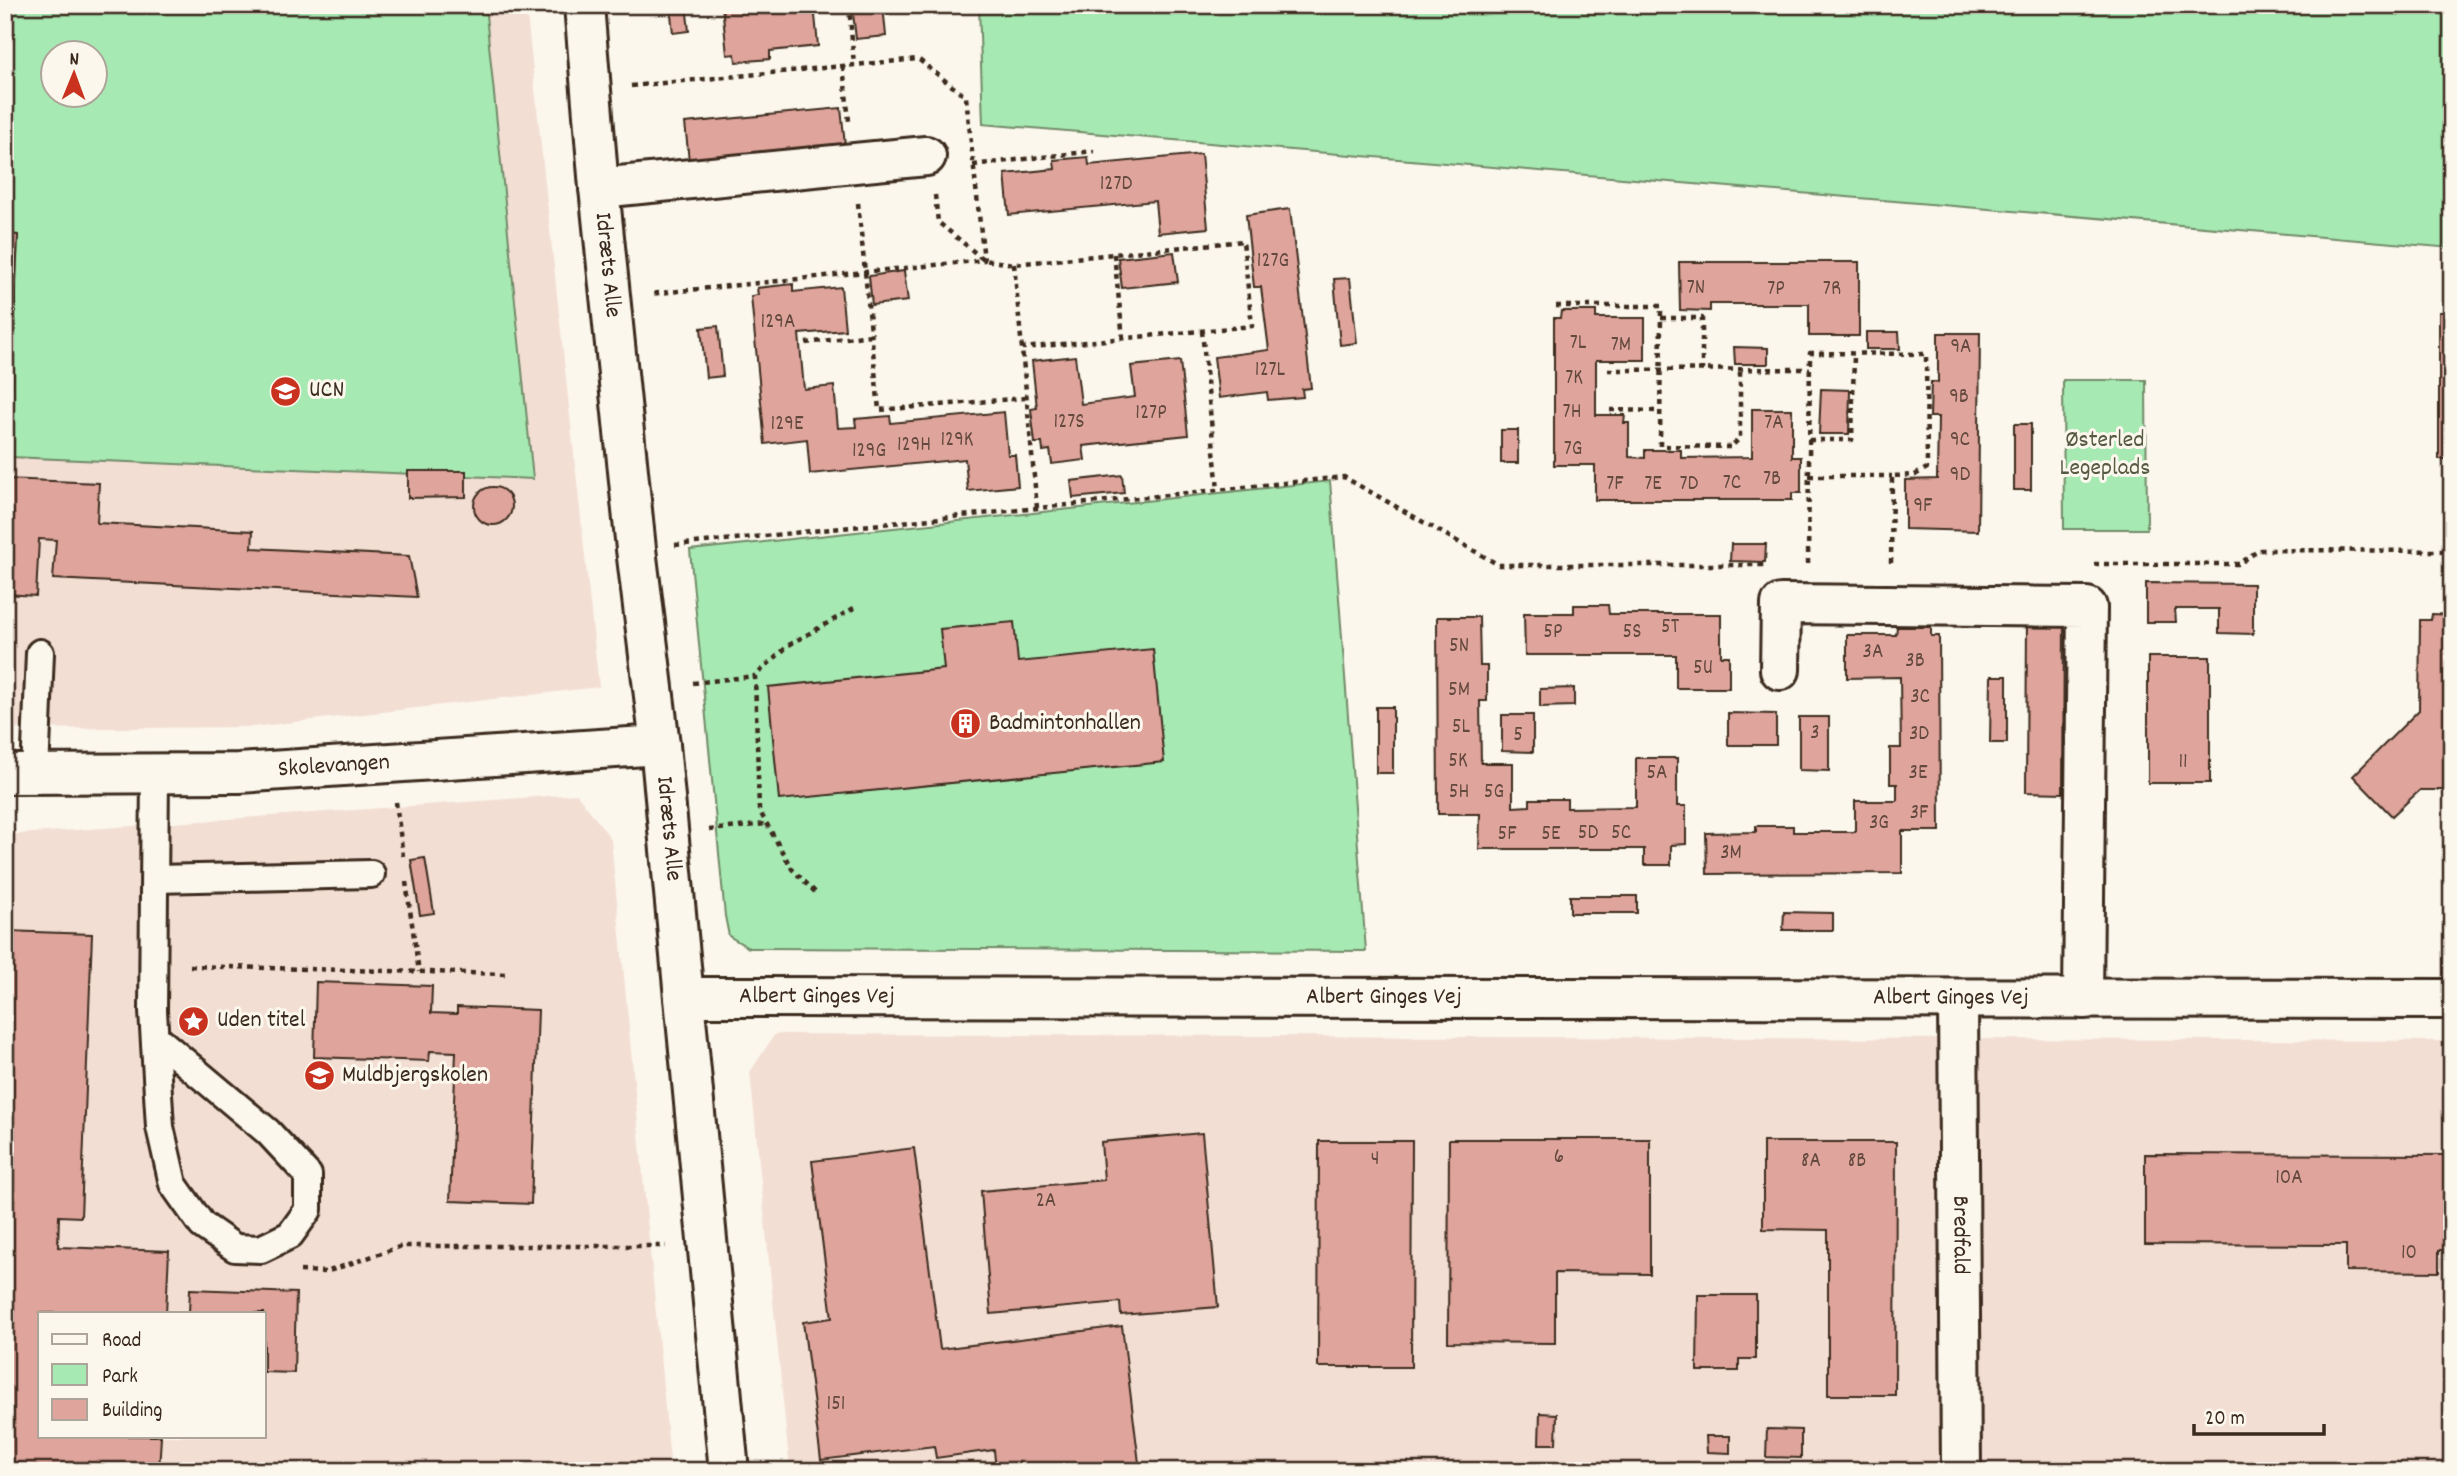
<svg xmlns="http://www.w3.org/2000/svg" width="2457" height="1476" viewBox="0 0 2457 1476" font-family="Dekko,sans-serif">
<style>
.built{fill:#f3ded4;fill-rule:evenodd}
.green{fill:#a7e9b3;stroke:#718a68;stroke-width:2;fill-rule:evenodd}
.building{fill:#dfa59c;stroke:#3b2a1e;stroke-width:2}
.lines{fill:none;stroke-linecap:round;stroke-linejoin:round}
.service-casing{stroke:#3b2a1e;stroke-width:32}
.minor-casing{stroke:#3b2a1e;stroke-width:44}
.tertiary-casing{stroke:#3b2a1e;stroke-width:44}
.path{stroke:#3b2a1e;stroke-width:4.5;stroke-dasharray:5 5;stroke-linecap:butt}
.service{stroke:#fbf7ec;stroke-width:26}
.minor{stroke:#fbf7ec;stroke-width:38}
.tertiary{stroke:#fbf7ec;stroke-width:38}
.labels{text-anchor:middle;dominant-baseline:central;stroke-width:6;stroke-linejoin:round;paint-order:stroke}
.number-label{font-size:21px;fill:#64493e}
.street-label{font-size:24px;fill:#3b2a1e;stroke:#fbf7ec}
.poi-label{font-size:24px;fill:#3b2a1e;stroke:#fbf7ec;text-anchor:start}
.park-label{font-size:24px;fill:#565a43;stroke:#fbf7ec}
</style>
<rect width="100%" height="100%" fill="#fbf7ec"/>
<filter id="ink" filterUnits="userSpaceOnUse"><feTurbulence type="fractalNoise" baseFrequency=".0143" numOctaves="2"/><feDisplacementMap in="SourceGraphic" scale="14" xChannelSelector="R" yChannelSelector="G"/><feConvolveMatrix kernelMatrix="1 2 1 2 8 2 1 2 1" color-interpolation-filters="sRGB"/></filter>
<g filter="url(#ink)">
<!-- built -->
<g class="built">
<path d="M5,5H526L599,687L252,727L5,729ZM52,52H94V94H52Z"/>
<path d="M577,794L611,839L671,1471H5V835ZM40,1313H264V1436H40Z"/>
<polygon points="775,1034 2452,1041 2452,1471 790,1471 750,1072"/>
</g>
<!-- green -->
<g class="green">
<path d="M5,5H485L533,479L10,457L18,235L5,234ZM52,52H94V94H52Z"/>
<polygon points="979,5 2452,5 2452,248 983,124"/>
<polygon points="2063,380 2146,380 2147,529 2064,529"/>
<polygon points="1330,481 1366,951 749,948 729,936 725,916 690,550"/>
</g>
<!-- building -->
<g class="building">
<polygon points="670,5 686,5 689,31 673,33"/>
<polygon points="722,5 766,5 766,9 814,5 818,46 770,51 770,59 736,62 735,54 727,55"/>
<polygon points="852,5 883,5 886,36 856,39"/>
<polygon points="841,108 845,145 689,161 685,123"/>
<polygon points="1201,154 1208,228 1158,233 1155,201 1009,215 1005,174 1055,169 1054,160 1088,157 1089,165"/>
<polygon points="1290,209 1311,388 1302,389 1303,397 1268,400 1267,392 1219,398 1214,357 1269,350 1261,287 1254,287 1246,215"/>
<polygon points="5,234 18,235 12,366 5,366"/>
<polygon points="1174,252 1178,282 1122,288 1118,258"/>
<polygon points="1679,262 1859,262 1859,336 1809,336 1809,304 1710,304 1710,311 1680,310"/>
<polygon points="904,271 908,301 872,305 869,276"/>
<polygon points="1350,278 1357,343 1340,345 1334,279"/>
<polygon points="793,284 793,292 841,287 845,330 799,334 804,389 834,386 838,428 856,427 855,419 890,416 891,423 1004,412 1008,455 1015,455 1018,486 968,491 965,459 810,474 807,439 765,444 751,296 758,295 757,288"/>
<polygon points="1561,311 1596,311 1596,318 1645,318 1645,360 1596,360 1596,415 1625,415 1624,423 1629,423 1629,457 1645,458 1645,450 1681,450 1681,458 1752,457 1752,409 1792,409 1792,457 1801,457 1801,493 1792,493 1792,500 1595,500 1595,465 1554,465 1554,318 1560,318"/>
<rect x="2439" y="312" width="13" height="147"/>
<polygon points="718,326 723,376 706,378 701,328"/>
<polygon points="1866,332 1899,332 1900,349 1866,349"/>
<polygon points="1938,333 1980,333 1978,531 1905,529 1905,480 1937,479 1938,417 1930,417 1931,382 1938,382"/>
<polygon points="1734,347 1768,348 1768,364 1735,364"/>
<polygon points="1075,356 1081,404 1135,397 1131,366 1180,361 1188,435 1083,446 1085,460 1052,464 1050,450 1043,451 1042,443 1035,443 1031,409 1037,408 1032,361"/>
<polygon points="1821,389 1850,390 1849,434 1819,434"/>
<rect x="2014" y="424" width="17" height="66"/>
<rect x="1501" y="430" width="17" height="33"/>
<polygon points="408,471 466,471 466,497 408,498"/>
<polygon points="1122,475 1124,493 1073,498 1071,481"/>
<polygon points="5,479 99,483 97,523 253,531 252,548 409,556 417,597 53,579 56,540 39,539 36,596 5,594"/>
<circle cx="493" cy="506" r="19"/>
<polygon points="1731,544 1766,544 1765,562 1730,561"/>
<polygon points="2146,583 2253,584 2253,634 2219,633 2219,609 2175,609 2176,622 2146,622"/>
<polygon points="1574,605 1608,605 1609,614 1721,614 1721,656 1729,656 1729,688 1676,688 1676,655 1525,655 1524,613 1574,613"/>
<polygon points="2432,614 2452,615 2452,790 2420,790 2392,816 2353,776 2419,710 2420,620 2431,620"/>
<polygon points="1437,617 1479,617 1480,666 1487,666 1487,701 1480,701 1481,763 1513,763 1513,807 1530,806 1530,799 1567,799 1567,808 1636,807 1636,758 1677,758 1677,806 1686,806 1686,844 1671,845 1671,865 1644,865 1644,849 1479,849 1480,814 1438,814"/>
<polygon points="2027,617 2064,617 2063,793 2026,792"/>
<polygon points="1014,622 1018,662 1153,649 1164,762 779,800 768,687 944,669 940,629"/>
<polygon points="1897,627 1931,627 1931,636 1939,636 1940,831 1902,831 1902,873 1707,874 1706,833 1756,832 1756,826 1793,826 1793,832 1855,832 1855,801 1897,801 1897,784 1890,784 1890,748 1901,748 1900,677 1847,678 1847,635 1896,635"/>
<rect x="2148" y="657" width="62" height="126"/>
<polygon points="1991,676 2007,676 2007,743 1990,743"/>
<polygon points="1574,688 1574,706 1540,707 1540,689"/>
<rect x="1376" y="707" width="17" height="66"/>
<polygon points="1728,713 1776,714 1776,745 1728,745"/>
<polygon points="1502,715 1533,715 1533,752 1502,751"/>
<polygon points="1799,717 1829,717 1829,771 1799,770"/>
<polygon points="425,858 434,913 420,915 411,860"/>
<rect x="1570" y="896" width="67" height="17"/>
<polygon points="1784,912 1833,913 1833,930 1783,930"/>
<polygon points="5,931 92,934 81,1217 59,1216 58,1247 169,1251 166,1313 40,1313 40,1436 161,1436 159,1471 5,1471"/>
<polygon points="316,982 432,986 431,1013 457,1014 457,1007 538,1010 531,1204 450,1201 456,1052 430,1051 429,1061 314,1057"/>
<polygon points="1202,1133 1218,1307 1121,1315 1120,1302 991,1314 981,1191 1104,1180 1101,1142"/>
<polygon points="1449,1139 1650,1139 1650,1274 1555,1273 1555,1343 1448,1342"/>
<polygon points="1319,1141 1412,1141 1411,1367 1318,1367"/>
<polygon points="1763,1142 1896,1142 1895,1395 1828,1395 1828,1230 1763,1229"/>
<polygon points="914,1148 940,1349 1122,1326 1140,1471 996,1471 994,1450 936,1458 934,1446 821,1460 803,1322 832,1318 812,1161"/>
<polygon points="2145,1154 2452,1155 2452,1250 2439,1250 2439,1272 2346,1271 2346,1245 2145,1244"/>
<polygon points="190,1289 296,1293 294,1373 264,1372 264,1313 189,1313"/>
<polygon points="1698,1295 1756,1295 1756,1359 1739,1359 1739,1371 1697,1371"/>
<polygon points="1540,1413 1557,1414 1556,1444 1539,1444"/>
<polygon points="1767,1429 1801,1430 1801,1458 1766,1457"/>
<polygon points="1706,1436 1730,1436 1730,1453 1707,1452"/>
</g>
<g class="lines">
<defs>
<g id="service">
<polyline points="35,774 40,653"/>
<polyline points="155,879 371,874"/>
<polyline points="155,1037 268,1132 308,1175 308,1210 290,1235 261,1249 235,1248 202,1225 173,1184 160,1127 153,1011 155,773"/>
</g>
<g id="minor">
<polyline points="599,188 926,156"/>
<polyline points="1780,670 1781,604 2087,607 2083,999"/>
<path id="s1" d="M1958,999L1961,1471"/>
</g>
<g id="tertiary">
<path id="s2" d="M584,5L599,188L636,549L660,745L729,1471"/>
<path id="s3" d="M5,774L239,773L660,745"/>
<path id="s4" d="M684,997L2452,999"/>
</g>
</defs>
<!-- service casing -->
<use href="#service" class="service-casing"/>
<!-- minor casing -->
<use href="#minor" class="minor-casing"/>
<!-- tertiary casing -->
<use href="#tertiary" class="tertiary-casing"/>
<!-- path -->
<g class="path">
<polyline points="849,5 854,65"/>
<polyline points="843,66 849,121"/>
<polyline points="631,86 918,59 966,97 984,260 650,294"/>
<polyline points="973,165 1094,151"/>
<polyline points="935,195 938,222 984,260 1014,264 1243,241 1252,326 1022,348"/>
<polyline points="858,203 879,410 1025,398"/>
<polyline points="1114,254 1123,338"/>
<polyline points="1014,264 1037,508"/>
<polyline points="1556,306 1661,306 1660,446 1731,447 1740,438 1740,370"/>
<polyline points="1661,318 1702,318 1702,370"/>
<polyline points="1202,331 1218,490"/>
<polyline points="806,343 871,335"/>
<polyline points="1608,370 1810,369"/>
<polyline points="1610,410 1660,411"/>
<polyline points="1809,440 1852,440 1854,354"/>
<polyline points="1809,476 1892,476"/>
<polyline points="675,545 1344,477 1499,565 1767,565"/>
<polyline points="1808,564 1810,353 1926,354 1927,468 1915,475 1892,476 1891,564"/>
<polyline points="2094,564 2239,564 2259,550 2452,551"/>
<polyline points="693,683 755,676"/>
<polyline points="396,802 403,856"/>
<polyline points="709,830 767,824"/>
<polyline points="406,882 419,972"/>
<polyline points="815,892 792,869 759,810 755,676 789,645 854,608"/>
<polyline points="190,966 507,974"/>
<polyline points="300,1271 326,1272 402,1246 666,1246"/>
</g>
<!-- service -->
<use href="#service" class="service"/>
<!-- minor -->
<use href="#minor" class="minor"/>
<!-- tertiary -->
<use href="#tertiary" class="tertiary"/>
</g>
</g>
<!-- icons -->
<defs>
<symbol id="university-disc" viewBox="-11 -11 22 22"><circle r="9.5" fill="#c8321e" stroke="#fbf7ec"/><path d="M0-5L7-2L0 1L-7-2ZM-4 1L0 2.5L4 1V4Q0 6-4 4Z" fill="#fff"/></symbol>
<symbol id="building-disc" viewBox="-11 -11 22 22"><circle r="9.5" fill="#c8321e" stroke="#fbf7ec"/><path d="M-4-6H4V6H1V3H-1V6H-4ZM-2.5-4.3h1.7v1.8h-1.7ZM.8-4.3h1.7v1.8H.8ZM-2.5-1h1.7V.8h-1.7ZM.8-1h1.7V.8H.8Z" fill="#fff"/></symbol>
<symbol id="sight-disc" viewBox="-11 -11 22 22"><circle r="9.5" fill="#c8321e" stroke="#fbf7ec"/><path d="M0-6L1.8-2.2L6-1.7L2.9 1.2L3.7 5.4L0 3.3L-3.7 5.4L-2.9 1.2L-6-1.7L-1.8-2.2Z" fill="#fff"/></symbol>
<symbol id="school-disc" viewBox="-11 -11 22 22"><circle r="9.5" fill="#c8321e" stroke="#fbf7ec"/><path d="M0-5L7-2L0 1L-7-2ZM-4 1L0 2.5L4 1V4Q0 6-4 4Z" fill="#fff"/></symbol>
</defs>
<g fill-rule="evenodd">
<use href="#university-disc" x="268" y="374" width="35" height="35"/>
<use href="#building-disc" x="948" y="706" width="35" height="35"/>
<use href="#sight-disc" x="176" y="1004" width="35" height="35"/>
<use href="#school-disc" x="302" y="1058" width="35" height="35"/>
</g>
<g class="labels">
<!-- number labels -->
<g class="number-label">
<text x="1116" y="185">127D</text>
<text x="1273" y="262">127G</text>
<text x="1696" y="289">7N</text>
<text x="1776" y="290">7P</text>
<text x="1832" y="290">7R</text>
<text x="778" y="323">129A</text>
<text x="1578" y="344">7L</text>
<text x="1621" y="346">7M</text>
<text x="1961" y="348">9A</text>
<text x="1270" y="371">127L</text>
<text x="1574" y="379">7K</text>
<text x="1959" y="398">9B</text>
<text x="1572" y="413">7H</text>
<text x="1151" y="414">127P</text>
<text x="1069" y="423">127S</text>
<text x="1774" y="424">7A</text>
<text x="787" y="425">129E</text>
<text x="957" y="441">129K</text>
<text x="1960" y="441">9C</text>
<text x="914" y="446">129H</text>
<text x="1573" y="450">7G</text>
<text x="869" y="452">129G</text>
<text x="1960" y="476">9D</text>
<text x="1772" y="480">7B</text>
<text x="1732" y="484">7C</text>
<text x="1615" y="485">7F</text>
<text x="1653" y="485">7E</text>
<text x="1689" y="485">7D</text>
<text x="1923" y="507">9F</text>
<text x="1670" y="628">5T</text>
<text x="1553" y="633">5P</text>
<text x="1632" y="633">5S</text>
<text x="1459" y="647">5N</text>
<text x="1873" y="653">3A</text>
<text x="1915" y="662">3B</text>
<text x="1703" y="669">5U</text>
<text x="1459" y="691">5M</text>
<text x="1920" y="698">3C</text>
<text x="1461" y="728">5L</text>
<text x="1815" y="734">3</text>
<text x="1919" y="735">3D</text>
<text x="1518" y="736">5</text>
<text x="1458" y="762">5K</text>
<text x="2183" y="763">11</text>
<text x="1657" y="774">5A</text>
<text x="1918" y="774">3E</text>
<text x="1459" y="793">5H</text>
<text x="1494" y="793">5G</text>
<text x="1919" y="814">3F</text>
<text x="1879" y="824">3G</text>
<text x="1588" y="834">5D</text>
<text x="1621" y="834">5C</text>
<text x="1507" y="835">5F</text>
<text x="1551" y="835">5E</text>
<text x="1731" y="854">3M</text>
<text x="1559" y="1158">6</text>
<text x="1375" y="1160">4</text>
<text x="1811" y="1162">8A</text>
<text x="1857" y="1162">8B</text>
<text x="2289" y="1179">10A</text>
<text x="1046" y="1202">2A</text>
<text x="2409" y="1254">10</text>
<text x="836" y="1405">151</text>
</g>
<!-- street labels -->
<g class="street-label">
<text stroke="none"><textPath href="#s2" startOffset="261">Idræts Alle</textPath></text>
<text stroke="none"><textPath href="#s3" startOffset="329">Skolevangen</textPath></text>
<text stroke="none"><textPath href="#s2" startOffset="828">Idræts Alle</textPath></text>
<text stroke="none"><textPath href="#s4" startOffset="133">Albert Ginges Vej</textPath></text>
<text stroke="none"><textPath href="#s4" startOffset="700">Albert Ginges Vej</textPath></text>
<text stroke="none"><textPath href="#s4" startOffset="1267">Albert Ginges Vej</textPath></text>
<text stroke="none"><textPath href="#s1" startOffset="236">Bredfald</textPath></text>
</g>
<!-- poi labels -->
<g class="poi-label">
<text x="309" y="391">UCN</text>
<text x="989" y="724">Badmintonhallen</text>
<text x="217" y="1021">Uden titel</text>
<text x="342" y="1076">Muldbjergskolen</text>
</g>
<!-- park labels -->
<g class="park-label">
<text x="2105" y="441">Østerled<tspan x="2105" dy="28">Legeplads</tspan></text>
</g>
</g>
<!-- margin -->
<rect width="2457" height="1476" fill="none" stroke="#fbf7ec" stroke-width="28"/>
<rect x="14" y="14" width="2429" height="1448" fill="none" stroke="#3b2a1e" stroke-width="2.5" filter="url(#ink)"/>
<!-- legend -->
<rect x="38" y="1312" width="228" height="126" fill="#fbf7ec" stroke="#aea59a" stroke-width="2"/>
<rect x="52" y="1334" width="35" height="10" fill="#fbf7ec" stroke="#aea59a" stroke-width="2"/>
<text x="102" y="1346" font-size="21" fill="#3b2a1e">Road</text>
<rect x="52" y="1364" width="35" height="21" fill="#a7e9b3" stroke="#aea59a" stroke-width="2"/>
<text x="102" y="1382" font-size="21" fill="#3b2a1e">Park</text>
<rect x="52" y="1399" width="35" height="21" fill="#dfa59c" stroke="#aea59a" stroke-width="2"/>
<text x="102" y="1416" font-size="21" fill="#3b2a1e">Building</text>
<!-- north arrow -->
<g transform="translate(74 74) rotate(1)"><circle r="33" fill="#fbf7ec" stroke="#aea59a" stroke-width="2"/>
<path d="M0-5L12 26L0 18L-12 26Z" fill="#c8321e"/>
<text y="-10" font-size="19" font-weight="bold" text-anchor="middle" fill="#3b2a1e">N</text>
</g>
<!-- scale -->
<path d="M2194 1424v10h130v-10" fill="none" stroke="#3b2a1e" stroke-width="3.5"/>
<text x="2205" y="1424" font-size="21" fill="#3b2a1e" stroke="#fbf7ec" stroke-width="5" paint-order="stroke">20 m</text>
</svg>
